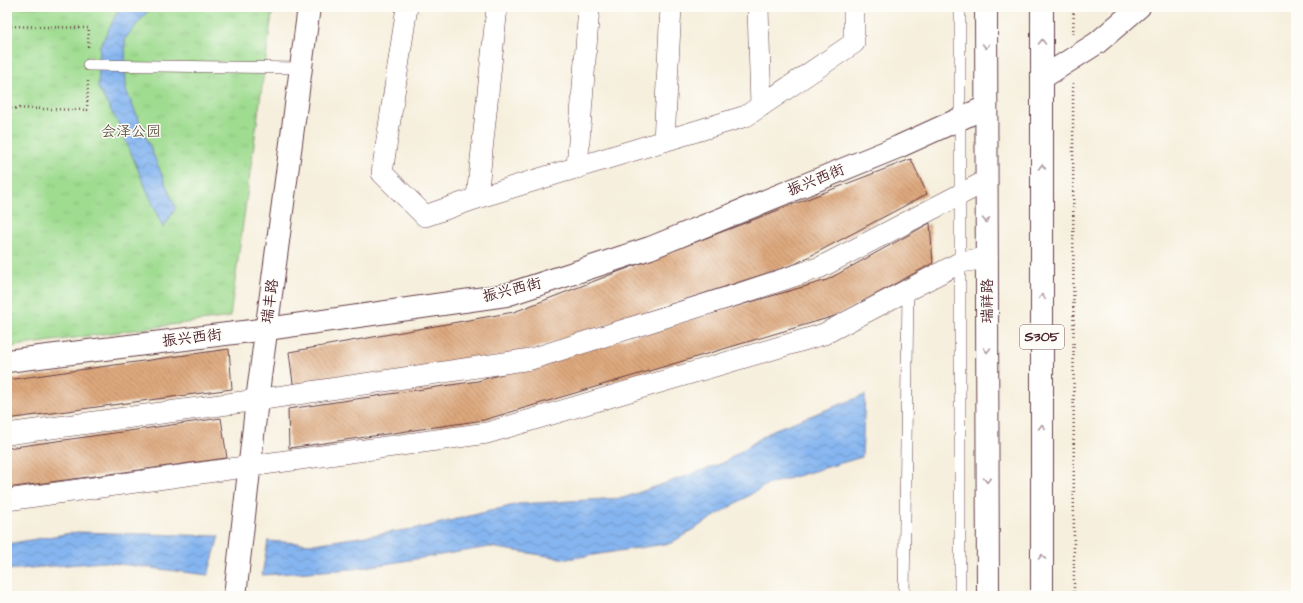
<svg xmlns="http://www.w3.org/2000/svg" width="1303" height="603" viewBox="0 0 1303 603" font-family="'Architects Daughter','LXGW WenKai TC',sans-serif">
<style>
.park{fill:url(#park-tufts);stroke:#747e5e}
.water{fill:url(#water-waves);stroke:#686a8e}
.building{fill:url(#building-back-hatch)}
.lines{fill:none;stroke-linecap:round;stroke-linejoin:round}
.lane-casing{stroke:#643e46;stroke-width:12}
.street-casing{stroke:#643e46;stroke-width:22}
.secondary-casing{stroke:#643e46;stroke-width:24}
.primary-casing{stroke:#643e46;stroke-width:24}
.path{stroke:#643e46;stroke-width:2.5;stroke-dasharray:1 3;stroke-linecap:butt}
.lane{stroke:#fff;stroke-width:11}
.street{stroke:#fff;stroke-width:21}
.secondary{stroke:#fff;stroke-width:22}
.primary{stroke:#fff;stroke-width:22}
.oneway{stroke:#ae9aa0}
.labels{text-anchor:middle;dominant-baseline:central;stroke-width:3;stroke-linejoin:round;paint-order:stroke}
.shield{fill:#fdfcf7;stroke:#806168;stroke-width:1}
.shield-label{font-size:14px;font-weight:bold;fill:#4a1f2b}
.park-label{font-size:15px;fill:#645849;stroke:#fdfcf7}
.street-label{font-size:15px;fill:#4a1f2b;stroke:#fdfcf7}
</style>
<defs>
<pattern id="park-tufts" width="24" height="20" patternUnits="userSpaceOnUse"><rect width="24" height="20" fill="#9fdc90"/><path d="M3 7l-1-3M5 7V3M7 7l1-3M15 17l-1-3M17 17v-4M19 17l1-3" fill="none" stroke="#8abc7c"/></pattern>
<pattern id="water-waves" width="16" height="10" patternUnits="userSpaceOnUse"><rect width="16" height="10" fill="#85b5f0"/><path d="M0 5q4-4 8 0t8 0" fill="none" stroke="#6f93c3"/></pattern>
<pattern id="building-back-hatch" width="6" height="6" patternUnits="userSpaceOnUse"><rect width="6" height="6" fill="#dda87d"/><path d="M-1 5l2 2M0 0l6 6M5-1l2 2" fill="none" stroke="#b58867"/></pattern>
</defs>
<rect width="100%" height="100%" fill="#fdfcf7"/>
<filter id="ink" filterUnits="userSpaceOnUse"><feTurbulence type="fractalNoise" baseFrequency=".025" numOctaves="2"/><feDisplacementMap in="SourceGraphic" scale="8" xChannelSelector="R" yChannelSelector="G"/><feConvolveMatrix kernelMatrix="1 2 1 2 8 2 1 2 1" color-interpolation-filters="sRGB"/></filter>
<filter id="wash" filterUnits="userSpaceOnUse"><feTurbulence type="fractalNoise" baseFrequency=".012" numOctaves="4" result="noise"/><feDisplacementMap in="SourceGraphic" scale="16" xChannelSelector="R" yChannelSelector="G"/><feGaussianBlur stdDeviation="0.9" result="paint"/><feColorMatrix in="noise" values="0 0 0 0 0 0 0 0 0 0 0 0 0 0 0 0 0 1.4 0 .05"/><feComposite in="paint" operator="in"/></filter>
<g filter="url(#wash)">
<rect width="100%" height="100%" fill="#f6efdd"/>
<!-- park -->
<polygon class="park" points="7,7 273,7 230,317 7,347"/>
<!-- water -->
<g class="water">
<polygon points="120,7 151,7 125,39 126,90 176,208 163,228 118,123 98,88 100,46"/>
<polygon points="865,395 862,457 766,485 671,543 567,559 490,547 353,569 262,575 268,541 314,544 425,527 518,504 623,498 723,463 773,430"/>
<polygon points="77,532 219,536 208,575 103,562 7,570 7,544"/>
</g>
<g id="blocks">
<!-- building -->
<g class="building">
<polygon points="911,159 927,194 795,264 520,353 294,391 289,352 514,312"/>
<polygon points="930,223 933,263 838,315 484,420 289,448 288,409 478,381 827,280"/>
<polygon points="229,349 232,389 7,419 7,380"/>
<polygon points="221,418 227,458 7,488 7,448"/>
</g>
</g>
</g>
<g filter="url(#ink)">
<use href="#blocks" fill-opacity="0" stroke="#643e46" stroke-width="1"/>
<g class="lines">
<defs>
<g id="lane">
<polyline points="960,7 960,596"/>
<polyline points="88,65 301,68"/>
<polyline points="904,596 908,290"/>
</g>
<g id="street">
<polyline points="407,7 382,173 425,216 477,198 746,116 854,43 854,7"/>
<polyline points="758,7 761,106"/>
<polyline points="664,141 671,7"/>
<polyline points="577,168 589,7"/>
<polyline points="477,198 497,7"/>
<polyline points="7,434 257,400 531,359 739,294 821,267 986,181"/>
<polyline points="7,500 487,433 824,334 961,262 987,258"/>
</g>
<g id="secondary">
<polyline points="1042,78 1097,43 1139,7"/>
<polyline points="7,361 267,329 506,295 650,248 898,147 986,107"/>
<polyline points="235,596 257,400 309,7"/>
</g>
<g id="primary">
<polyline points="986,7 988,596"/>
<polyline points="1042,596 1042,7"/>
</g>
</defs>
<!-- lane casing -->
<use href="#lane" class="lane-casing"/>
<!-- street casing -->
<use href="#street" class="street-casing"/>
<!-- secondary casing -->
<use href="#secondary" class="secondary-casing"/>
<!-- primary casing -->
<use href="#primary" class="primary-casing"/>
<!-- path -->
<g class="path">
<polyline points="7,26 89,28 88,50"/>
<polyline points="1073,34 1074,7"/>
<polyline points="1073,83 1074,596"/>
<polyline points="7,108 87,110 88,81"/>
</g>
<!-- lane -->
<use href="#lane" class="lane"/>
<!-- street -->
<use href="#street" class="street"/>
<!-- secondary -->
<use href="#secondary" class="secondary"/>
<!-- primary -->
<use href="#primary" class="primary"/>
</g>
<!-- one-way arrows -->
<defs><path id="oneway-chevron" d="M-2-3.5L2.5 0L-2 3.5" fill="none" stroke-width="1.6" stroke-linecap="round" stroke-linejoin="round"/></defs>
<g class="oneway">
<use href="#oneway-chevron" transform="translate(1042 42) rotate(-90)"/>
<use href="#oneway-chevron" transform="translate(986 46) rotate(90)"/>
<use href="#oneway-chevron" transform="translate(1042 167) rotate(-90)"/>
<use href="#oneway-chevron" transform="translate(986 220) rotate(89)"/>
<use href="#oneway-chevron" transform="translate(1042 297) rotate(-90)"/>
<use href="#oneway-chevron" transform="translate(987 350) rotate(90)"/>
<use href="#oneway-chevron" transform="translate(1042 427) rotate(-90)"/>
<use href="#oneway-chevron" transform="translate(987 480) rotate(90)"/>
<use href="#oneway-chevron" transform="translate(1042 557) rotate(-90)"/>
</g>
</g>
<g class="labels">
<!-- shield labels -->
<rect class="shield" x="1020" y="325" width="44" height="24" rx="3"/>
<g class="shield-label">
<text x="1042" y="337">S305</text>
</g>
<!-- park labels -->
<g class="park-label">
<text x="131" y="131">会泽公园</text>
</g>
<!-- street labels -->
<g class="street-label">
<text transform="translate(816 180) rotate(-22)">振兴西街</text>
<text transform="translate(512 290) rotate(-14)">振兴西街</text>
<text transform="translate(270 301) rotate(-82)">瑞丰路</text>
<text transform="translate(987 301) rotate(-90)">瑞祥路</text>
<text transform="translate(192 338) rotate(-7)">振兴西街</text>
</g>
</g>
<!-- margin -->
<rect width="1303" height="603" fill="none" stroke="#fdfcf7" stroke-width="24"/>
</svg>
